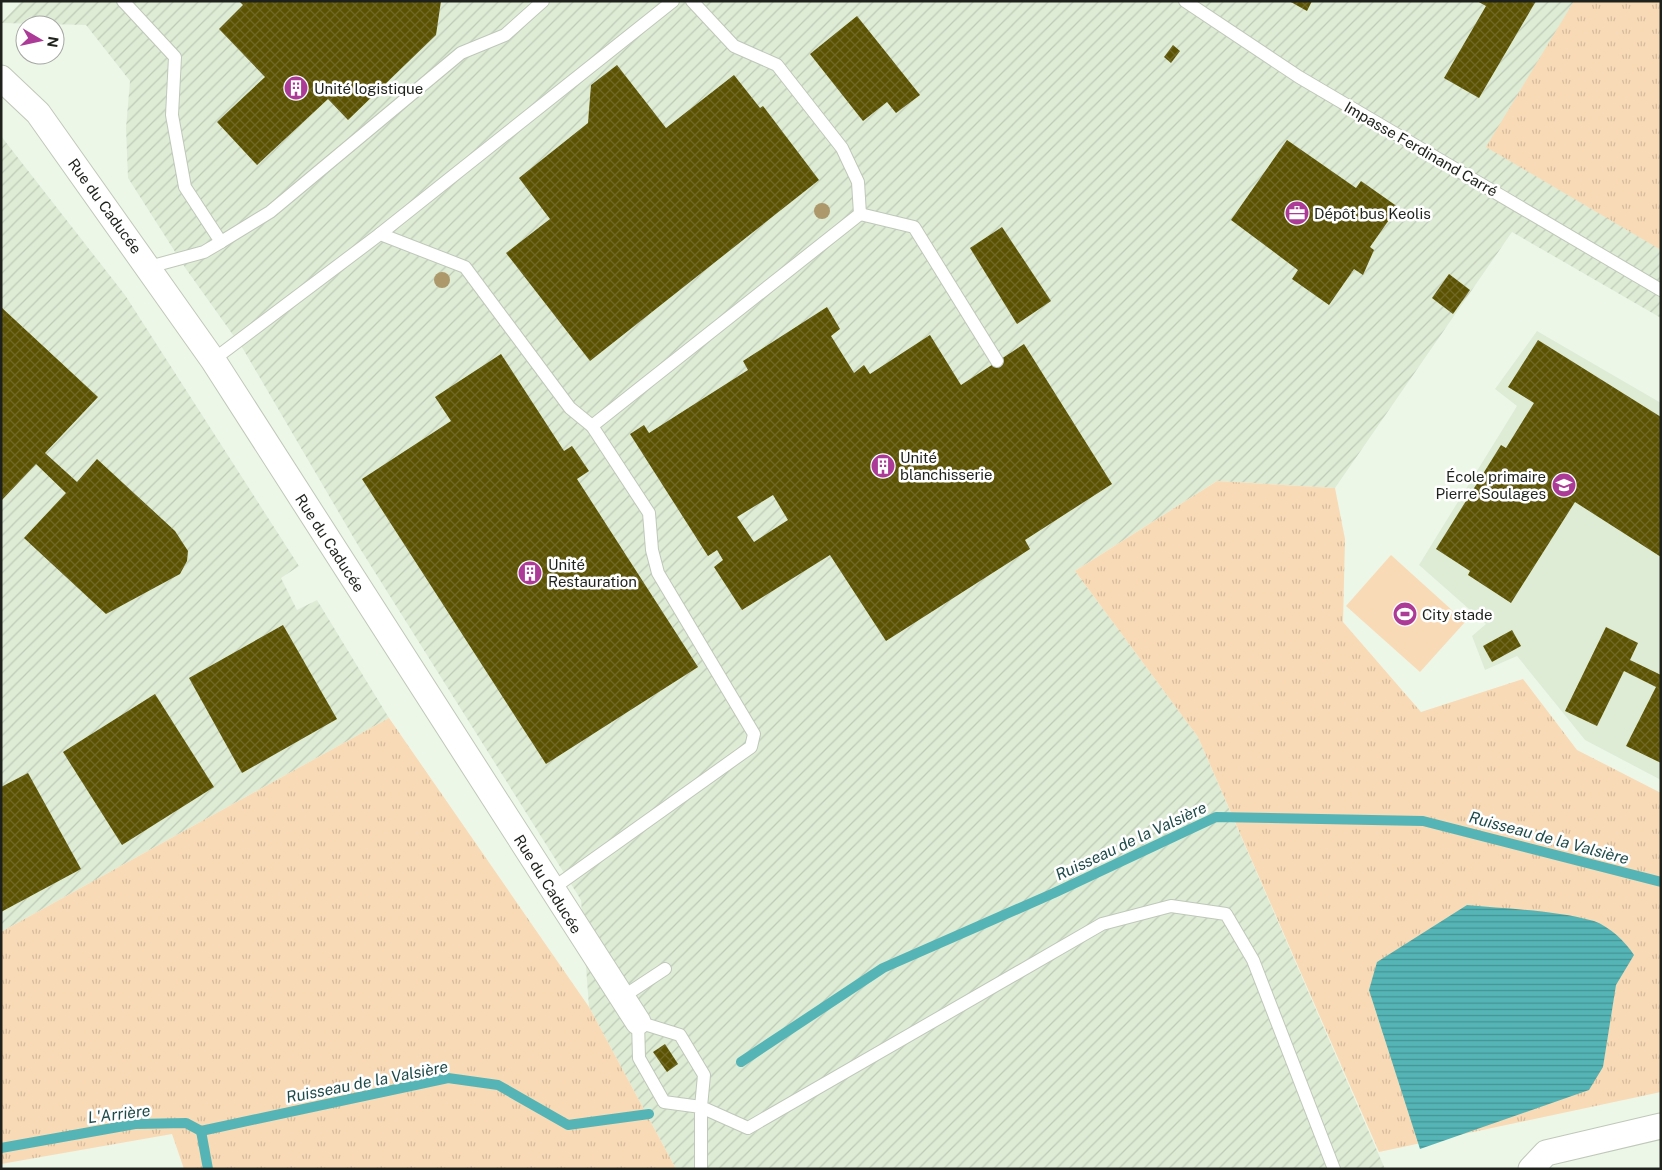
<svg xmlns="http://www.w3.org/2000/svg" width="1662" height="1170" viewBox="0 0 1662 1170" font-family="'Public Sans',sans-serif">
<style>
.built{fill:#deecd5}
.industrial{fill:url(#industrial-furrows)}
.grass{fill:url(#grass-tufts)}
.pitch{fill:#f9dab6}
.water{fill:url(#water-rules)}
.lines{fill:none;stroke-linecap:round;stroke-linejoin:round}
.stream{stroke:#55b5b6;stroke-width:10}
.building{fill:url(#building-cross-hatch);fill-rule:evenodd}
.service-casing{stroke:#bfc8b9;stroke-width:14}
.minor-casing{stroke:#bfc8b9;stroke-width:27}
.service{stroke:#fff;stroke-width:12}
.minor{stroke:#fff;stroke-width:25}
.tree{fill:#ac986a}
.labels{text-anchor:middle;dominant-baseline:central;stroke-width:5;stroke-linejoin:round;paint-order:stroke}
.poi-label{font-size:15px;fill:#1f221c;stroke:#fff;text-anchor:start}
.street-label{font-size:15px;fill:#1f221c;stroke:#fff}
.water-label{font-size:16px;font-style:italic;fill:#1f4b4b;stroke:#fff}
</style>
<defs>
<pattern id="industrial-furrows" width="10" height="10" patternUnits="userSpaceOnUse" patternTransform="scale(1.25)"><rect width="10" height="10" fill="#deecd5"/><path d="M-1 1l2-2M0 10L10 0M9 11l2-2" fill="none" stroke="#becab6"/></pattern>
<pattern id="grass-tufts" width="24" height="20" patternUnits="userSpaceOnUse" patternTransform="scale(1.25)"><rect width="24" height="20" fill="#f9dab6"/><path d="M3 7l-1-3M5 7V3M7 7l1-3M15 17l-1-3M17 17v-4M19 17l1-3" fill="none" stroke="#d5bb9c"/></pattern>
<pattern id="water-rules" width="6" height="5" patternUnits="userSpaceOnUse" patternTransform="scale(1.25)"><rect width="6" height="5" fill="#55b5b6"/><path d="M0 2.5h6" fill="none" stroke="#469393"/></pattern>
<pattern id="building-cross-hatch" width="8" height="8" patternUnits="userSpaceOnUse" patternTransform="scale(1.25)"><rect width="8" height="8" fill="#5c5302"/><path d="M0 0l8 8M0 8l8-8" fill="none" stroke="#6f6827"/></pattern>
</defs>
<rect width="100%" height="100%" fill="#edf7e7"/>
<!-- built -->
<polygon class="built" points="1537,331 1661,403 1661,780 1585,740 1517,656 1485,670 1472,636 1486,624 1419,565 1517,406 1495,389"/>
<!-- industrial -->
<g class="industrial">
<polygon points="22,1 1661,1 1661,318 1512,232 1335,488 1217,481 1075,571 1198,737 1385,1169 676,1169 589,1007 581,900 359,547 243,349 186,269 128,178 126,128 130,81 86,25 1,23"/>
<polygon points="1,136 125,295 299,566 281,578 297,610 317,600 389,718 1,932"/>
</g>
<!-- grass -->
<g class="grass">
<polygon points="1574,1 1661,1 1661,250 1486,147"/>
<polygon points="1217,481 1335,488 1345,539 1343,622 1421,712 1523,679 1577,750 1661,793 1661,1092 1379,1152 1198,737 1075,571"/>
<polygon points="389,718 589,1007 676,1169 184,1169 172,1134 1,1164 1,932"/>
</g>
<!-- pitch -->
<polygon class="pitch" points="1391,555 1465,622 1420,672 1346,606"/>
<!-- water -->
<path class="water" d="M1467,905C1507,909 1555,910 1594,921C1610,927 1625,941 1634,955L1616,985L1603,1067L1589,1090L1420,1149L1369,990L1377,962Z"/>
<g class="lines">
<!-- stream -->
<g class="stream">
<polyline points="741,1062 883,968 1054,893 1216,817 1423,821 1661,882"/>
<polyline points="201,1131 448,1078 498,1085 568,1125 649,1114"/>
<polyline points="201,1131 208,1169"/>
<polyline points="1,1148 135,1124 186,1123 201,1131"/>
</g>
</g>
<!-- building -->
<g class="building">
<polygon points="239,1 441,1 436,35 348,120 328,99 257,165 217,122 265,77 219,29 243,5"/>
<polygon points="1289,1 1312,1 1307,11"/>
<polygon points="1477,1 1536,1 1479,98 1444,78 1486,6"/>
<polygon points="857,16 920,95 896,113 887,102 863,121 810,54"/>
<polygon points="1173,45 1180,51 1171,63 1164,57"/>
<polygon points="617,65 666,128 734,75 760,108 763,106 819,180 590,361 506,253 550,219 519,178 588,123 591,85"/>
<polygon points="1287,140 1356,188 1361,181 1398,207 1370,247 1374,250 1363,275 1354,269 1329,305 1292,279 1298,270 1231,220"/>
<polygon points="1002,227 1051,301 1017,324 970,248"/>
<polygon points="1449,274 1470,290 1453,314 1432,298"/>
<polygon points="1,307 98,397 45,453 77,482 97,459 175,531 188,551 187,561 180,574 106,614 24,538 66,493 36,464 1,501"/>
<path d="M827,307L840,329L831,336L854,373L864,365L870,374L930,335L961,385L1024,344L1112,484L1025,540L1030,549L886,641L830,555L742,610L714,567L723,560L717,550L708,556L630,434L644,425L649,433L748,370L743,361ZM773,495L788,520L754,542L737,517Z"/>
<polygon points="1538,340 1661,417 1661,557 1575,502 1511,603 1468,575 1470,571 1436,549 1501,445 1506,448 1534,403 1508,387"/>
<polygon points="501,354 564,451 572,446 589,471 577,479 698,667 546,764 362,479 451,421 435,397"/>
<polygon points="283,625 337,719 242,773 189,678"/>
<polygon points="1606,627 1638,643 1630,660 1661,675 1661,763 1626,746 1656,687 1624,671 1597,726 1565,711"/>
<polygon points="1512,630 1521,646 1492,662 1483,646"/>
<polygon points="155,694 214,787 122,845 63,752"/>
<polygon points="28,773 81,869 1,912 1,787"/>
<polygon points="665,1044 678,1064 667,1072 653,1052"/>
</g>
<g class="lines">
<defs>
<g id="service">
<polyline points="123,1 175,57 172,115 185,187 221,242 204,252 149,267"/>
<polyline points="1185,1 1299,77 1661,290"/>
<polyline points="860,214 914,227 997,361"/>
<polyline points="380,234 673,1"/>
<polyline points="221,242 270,212 461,53 505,35 543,1"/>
<polyline points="213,360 380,234 465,267 570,408 592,426 860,214 858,182 842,148 777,65 734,46 692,1"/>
<polyline points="552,889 751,747 754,734 658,573 652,550 649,513 592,426"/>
<polyline points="621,998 665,969"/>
<polyline points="701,1169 701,1107 704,1075 680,1035 638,1022 639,1058 664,1102 701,1107 748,1128 1102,924 1171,906 1226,914 1253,960 1334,1169"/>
</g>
<g id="minor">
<polyline points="1,78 38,113 213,360 638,1022"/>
<polyline points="1531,1169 1546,1153 1661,1126"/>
</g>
</defs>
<!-- service casing -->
<use href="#service" class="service-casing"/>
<!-- minor casing -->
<use href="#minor" class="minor-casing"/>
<!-- service -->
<use href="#service" class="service"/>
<!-- minor -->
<use href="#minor" class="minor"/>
</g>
<!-- trees -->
<g class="tree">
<circle cx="822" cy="211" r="8"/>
<circle cx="442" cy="280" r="8"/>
</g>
<!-- icons -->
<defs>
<symbol id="building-disc" viewBox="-11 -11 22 22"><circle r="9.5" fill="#ab3b97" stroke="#fff"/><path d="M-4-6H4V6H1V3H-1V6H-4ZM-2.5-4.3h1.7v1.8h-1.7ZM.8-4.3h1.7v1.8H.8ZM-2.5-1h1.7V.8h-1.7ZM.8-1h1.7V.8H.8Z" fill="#fff"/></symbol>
<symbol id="office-disc" viewBox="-11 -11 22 22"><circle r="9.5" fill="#ab3b97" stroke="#fff"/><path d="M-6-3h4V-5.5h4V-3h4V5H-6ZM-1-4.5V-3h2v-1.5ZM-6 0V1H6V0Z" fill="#fff"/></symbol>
<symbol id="school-disc" viewBox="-11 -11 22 22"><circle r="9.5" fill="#ab3b97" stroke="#fff"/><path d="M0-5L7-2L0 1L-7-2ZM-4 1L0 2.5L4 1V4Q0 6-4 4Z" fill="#fff"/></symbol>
<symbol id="stadium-disc" viewBox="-11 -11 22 22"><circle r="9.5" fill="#ab3b97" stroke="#fff"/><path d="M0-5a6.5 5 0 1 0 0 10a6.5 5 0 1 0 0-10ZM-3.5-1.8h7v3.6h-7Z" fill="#fff"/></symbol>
</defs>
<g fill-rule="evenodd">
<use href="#building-disc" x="282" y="74" width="28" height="28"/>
<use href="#office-disc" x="1283" y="199" width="28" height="28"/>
<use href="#building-disc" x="869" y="452" width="28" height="28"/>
<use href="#school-disc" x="1550" y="471" width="28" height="28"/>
<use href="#building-disc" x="516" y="559" width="28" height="28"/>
<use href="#stadium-disc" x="1391" y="600" width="28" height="28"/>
</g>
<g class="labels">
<!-- poi labels -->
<g class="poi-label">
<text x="314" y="88">Unité logistique</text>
<text x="1314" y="213">Dépôt bus Keolis</text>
<text x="900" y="457">Unité<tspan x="900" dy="17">blanchisserie</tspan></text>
<text x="1546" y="476" text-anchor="end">École primaire<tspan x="1546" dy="17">Pierre Soulages</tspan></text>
<text x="548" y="564">Unité<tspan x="548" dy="17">Restauration</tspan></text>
<text x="1422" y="614">City stade</text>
</g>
<!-- street labels -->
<g class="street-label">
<text transform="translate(1421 149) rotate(30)">Impasse Ferdinand Carré</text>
<text transform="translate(105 206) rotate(54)">Rue du Caducée</text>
<text transform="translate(330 543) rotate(57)">Rue du Caducée</text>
<text transform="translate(548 884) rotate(58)">Rue du Caducée</text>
</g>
<!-- water labels -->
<g class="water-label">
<text transform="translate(1549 838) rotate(15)">Ruisseau de la Valsière</text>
<text transform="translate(1131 841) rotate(-25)">Ruisseau de la Valsière</text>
<text transform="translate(367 1082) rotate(-11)">Ruisseau de la Valsière</text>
<text transform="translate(119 1114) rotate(-7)">L'Arrière</text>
</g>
</g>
<!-- border -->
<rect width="1662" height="1170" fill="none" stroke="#1f221c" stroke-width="5"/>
<!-- north arrow -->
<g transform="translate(40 40) rotate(99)"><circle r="24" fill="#ffffff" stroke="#a5a7a4"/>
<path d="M0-4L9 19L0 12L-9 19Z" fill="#ab3b97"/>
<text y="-8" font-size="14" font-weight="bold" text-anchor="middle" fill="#1f221c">N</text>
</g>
</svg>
